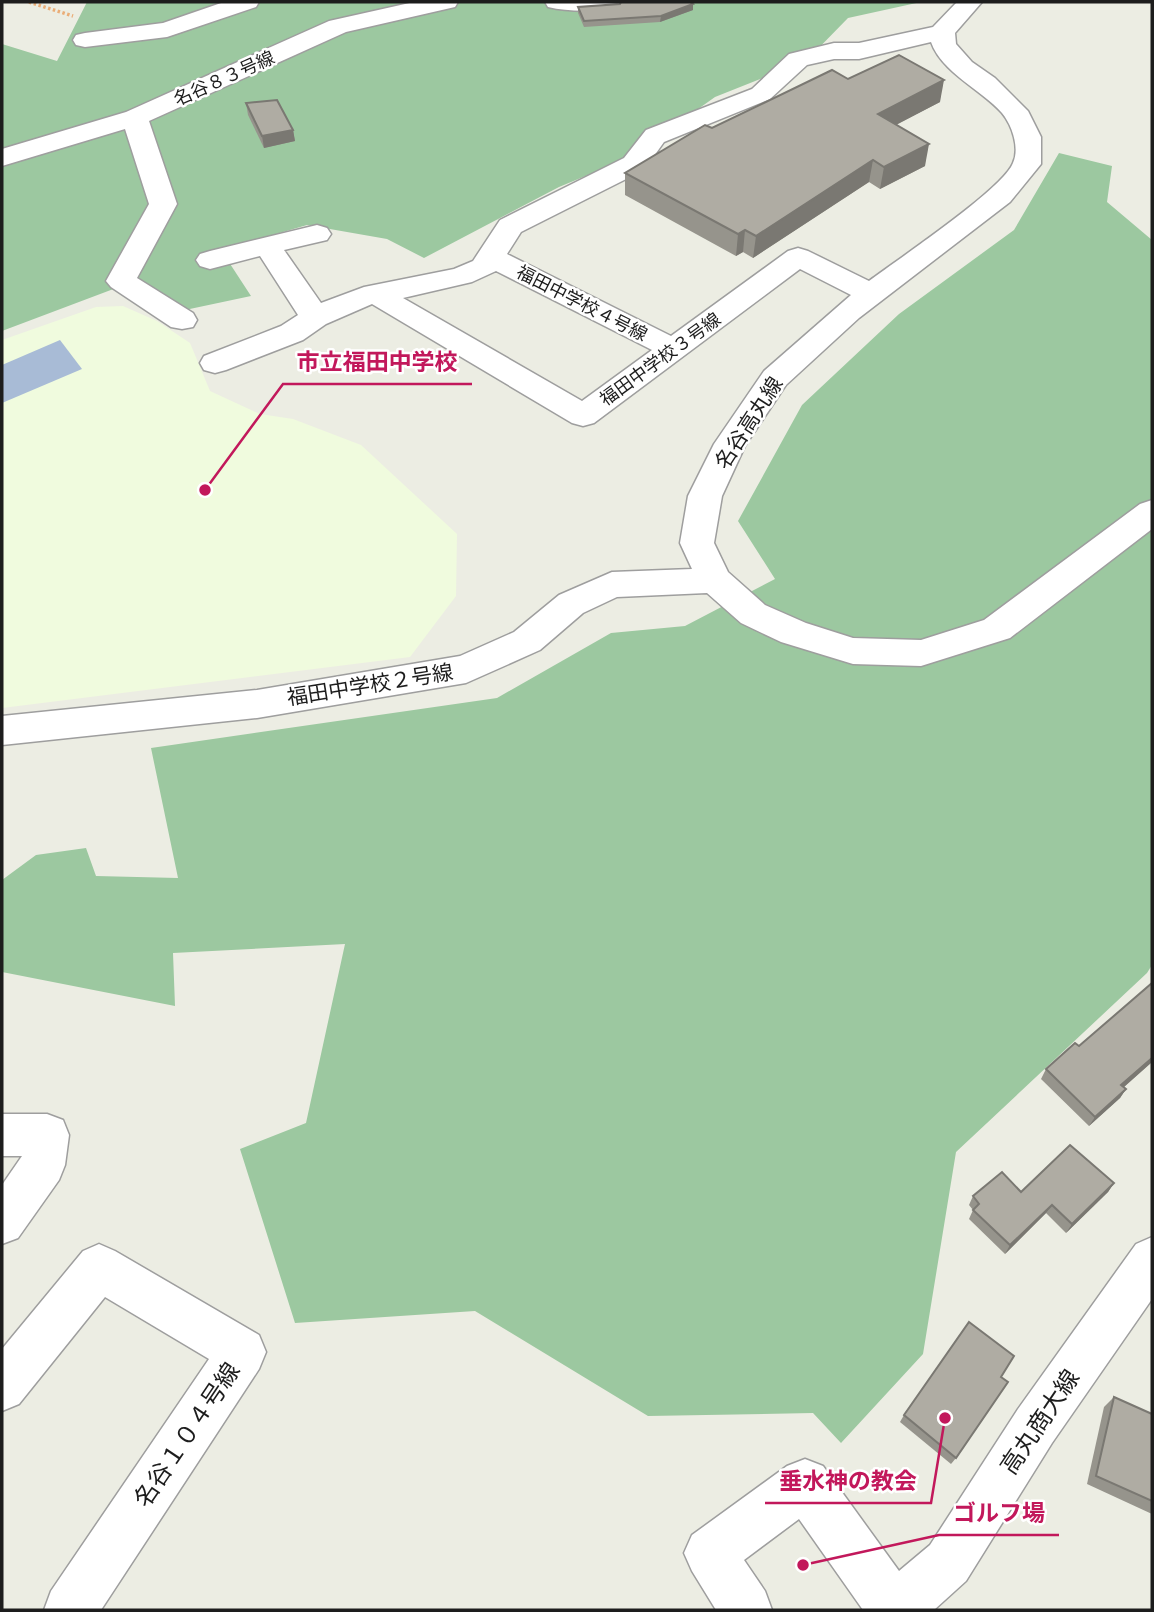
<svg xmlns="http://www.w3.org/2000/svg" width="1154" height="1612" viewBox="0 0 1154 1612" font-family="'Roboto Condensed','Noto Sans JP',sans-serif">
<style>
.education{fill:#f0fbde}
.forest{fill:#9cc8a0}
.water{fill:#a8bbd6}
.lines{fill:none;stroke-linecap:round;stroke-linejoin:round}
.minor-casing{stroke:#9e9e9e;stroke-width:3}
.path{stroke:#eaad77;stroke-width:3.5;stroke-dasharray:2.5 2.5;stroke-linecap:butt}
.minor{fill:#fff;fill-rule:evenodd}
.wall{fill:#96948c}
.shaded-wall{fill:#7a7872}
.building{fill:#afaca3;stroke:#7a7872;stroke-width:2}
.labels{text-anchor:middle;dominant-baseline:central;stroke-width:5;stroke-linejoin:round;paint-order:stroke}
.far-street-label{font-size:18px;fill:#1d1d1d;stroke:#fff}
.street-label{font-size:21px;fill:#1d1d1d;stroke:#fff}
.near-street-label{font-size:24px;fill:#1d1d1d;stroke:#fff}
.leader{fill:none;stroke:#c2185b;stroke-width:2.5}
.callout-dot{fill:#c2185b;stroke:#fff;stroke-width:2.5}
.callout-label{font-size:23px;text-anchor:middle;font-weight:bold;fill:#c2185b;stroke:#fff;stroke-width:5;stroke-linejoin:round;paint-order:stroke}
</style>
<rect width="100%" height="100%" fill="#ecede3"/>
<!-- education -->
<polygon class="education" points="123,306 157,321 190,343 210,391 260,414 293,419 361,445 457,534 456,596 410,657 2,708 2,340 96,307"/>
<!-- forest -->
<g class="forest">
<polygon points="87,2 921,2 848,18 806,61 715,97 629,158 559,187 424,258 387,239 307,225 221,250 251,296 185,310 140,279 2,331 2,44 57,61"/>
<polygon points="1059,153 1112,166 1107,202 1152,240 1152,965 1147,973 956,1152 923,1354 841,1443 813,1413 648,1416 475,1311 295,1323 240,1149 306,1123 345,944 173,953 175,1006 2,972 2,880 36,855 86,848 96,876 178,878 151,748 497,698 611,633 685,626 775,579 738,521 802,405 899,314 1014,230"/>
</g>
<!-- water -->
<polygon class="water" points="60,340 82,369 2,403 2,365"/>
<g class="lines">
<defs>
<g id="minor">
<polygon points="224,2 259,2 256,7 167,37 85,47 76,45 73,40 76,35 85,33 163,23"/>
<polygon points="414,2 458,2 455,7 346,32 149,121 177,204 137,278 193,313 197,320 193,327 182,329 171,327 111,287 106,281 149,204 125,129 2,166 2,149 126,112 329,21"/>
<path d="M545,2H622L619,7C598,12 569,12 548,7Z"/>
<path d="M957,2H982L955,33L956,44L972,62L995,78L1028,111L1041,137V164L1010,202L859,318L786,385L745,446L722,496L714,543L728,572L765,605L806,623L853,638L921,640L984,620L1140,504L1152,500V529L1010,638L921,666L853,664L781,642L741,623L707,593L617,597L583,613L540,650L466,683L257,718L2,745V716L257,690L460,656L514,632L559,595L612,572L692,569L680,543L688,496L714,444L764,371L851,295L800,269L594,423L583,426L572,423L372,304L326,324L303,340L226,370L215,373L204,370L200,363L204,356L281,326L298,315L260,256L210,269L200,266L196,260L200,254L210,251L317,225L327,228L331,234L327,240L284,250L321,303L364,287L454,269L473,261L500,220L624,158L646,130L752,89L789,54L834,43H859L933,27ZM931,42C942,73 981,89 1002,113C1012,125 1020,148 1013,163C1003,189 897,260 869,281L808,251L798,248L788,251L671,336L507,254L521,232L644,170L664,142L770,99L807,65L834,59H859ZM496,271L652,350L582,401L403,298L472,282Z"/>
<polygon points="2,1114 47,1114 63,1120 69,1135 65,1165 59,1180 18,1238 2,1244 2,1185 22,1156 2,1156"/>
<polygon points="1152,1237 1152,1299 1052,1443 966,1581 934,1610 863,1610 799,1519 744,1560 765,1591 772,1610 716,1610 692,1571 684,1553 692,1535 787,1466 805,1459 823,1466 899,1571 930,1545 1018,1409 1136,1244"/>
<polygon points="99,1244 115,1251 259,1335 266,1352 259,1369 101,1610 44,1610 51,1591 209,1359 105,1297 19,1404 2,1411 2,1349 83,1251"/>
</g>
</defs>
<!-- minor casing -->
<use href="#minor" class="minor-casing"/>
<!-- path -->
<polyline class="path" points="29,2 73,16"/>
<!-- minor -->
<use href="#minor" class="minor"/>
</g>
<!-- wall -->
<g class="wall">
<polygon points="578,7 693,10 660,22 584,27 578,13"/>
<polygon points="848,79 940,102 897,124 925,166 880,189 869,182 753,258 743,252 736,256 625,195 625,173 712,128"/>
<polygon points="246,103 293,130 295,141 264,148 248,115"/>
<polygon points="1152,983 1152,1062 1124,1087 1126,1089 1120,1098 1089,1126 1041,1079 1046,1069 1079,1046"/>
<polygon points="1114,1183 1108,1192 1066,1233 1046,1213 1005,1254 969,1219 973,1210 969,1205 973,1196"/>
<polygon points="1001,1377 956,1458 951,1464 900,1422 904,1415"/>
<polygon points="1114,1397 1152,1414 1152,1514 1087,1484 1104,1407"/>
</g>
<!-- shaded-wall -->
<g class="shaded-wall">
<polygon points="693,4 693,10 660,22 661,16"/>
<polygon points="944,80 940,102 875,136 878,114"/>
<polygon points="293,130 295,141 264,148 262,136"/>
<polygon points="929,144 925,166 880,189 884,167"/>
<polygon points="873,160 869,182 753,258 756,236"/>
<polygon points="745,230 743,252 736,256 738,234"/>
<polygon points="1152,1058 1152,1062 1116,1094 1121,1085"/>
<polygon points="1126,1089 1120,1098 1089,1126 1095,1117"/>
<polygon points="1114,1183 1108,1192 1066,1233 1072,1224"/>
<polygon points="1052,1205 1046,1213 1005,1254 1010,1245"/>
</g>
<!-- building -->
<g class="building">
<polygon points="621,2 690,2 693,4 661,16 584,21 578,7 620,4"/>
<polygon points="899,55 944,80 878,114 929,144 884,167 873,160 756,236 745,230 738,234 625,173 705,125 712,128 832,70 848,79"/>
<polygon points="277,100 293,130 262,136 246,103"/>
<polygon points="1152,983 1152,1058 1121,1085 1126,1089 1095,1117 1046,1069 1075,1043 1079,1046"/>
<polygon points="1070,1145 1114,1183 1072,1224 1052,1205 1010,1245 973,1210 979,1204 973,1196 1002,1172 1021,1192"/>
<polygon points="969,1322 1014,1356 1001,1377 1008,1382 956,1458 904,1415"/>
<polygon points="1114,1397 1152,1414 1152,1501 1096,1476"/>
</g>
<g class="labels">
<!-- far-street labels -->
<g class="far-street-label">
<text transform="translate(224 78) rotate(-24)">名谷８３号線</text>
<text transform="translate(582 303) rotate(27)">福田中学校４号線</text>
<text transform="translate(660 359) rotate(-36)">福田中学校３号線</text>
</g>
<!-- street labels -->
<g class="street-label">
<text transform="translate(749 423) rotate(-57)">名谷高丸線</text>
<text transform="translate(370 685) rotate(-9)">福田中学校２号線</text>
</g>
<!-- near-street labels -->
<g class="near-street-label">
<text transform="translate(1040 1422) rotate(-56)">高丸商大線</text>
<text transform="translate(187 1435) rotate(-56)">名谷１０４号線</text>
</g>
</g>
<!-- callouts -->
<path class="leader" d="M205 490L283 384H472M945 1418L931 1503H765M803 1565L939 1535H1059"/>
<g class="callout-dot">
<circle cx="205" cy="490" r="7"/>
<circle cx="945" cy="1418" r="7"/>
<circle cx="803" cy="1565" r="7"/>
</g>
<g class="callout-label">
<text x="377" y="370">市立福田中学校</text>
<text x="848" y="1489">垂水神の教会</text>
<text x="999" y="1521">ゴルフ場</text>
</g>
<!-- border -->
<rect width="1154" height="1612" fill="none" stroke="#1d1d1d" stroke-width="7"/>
</svg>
